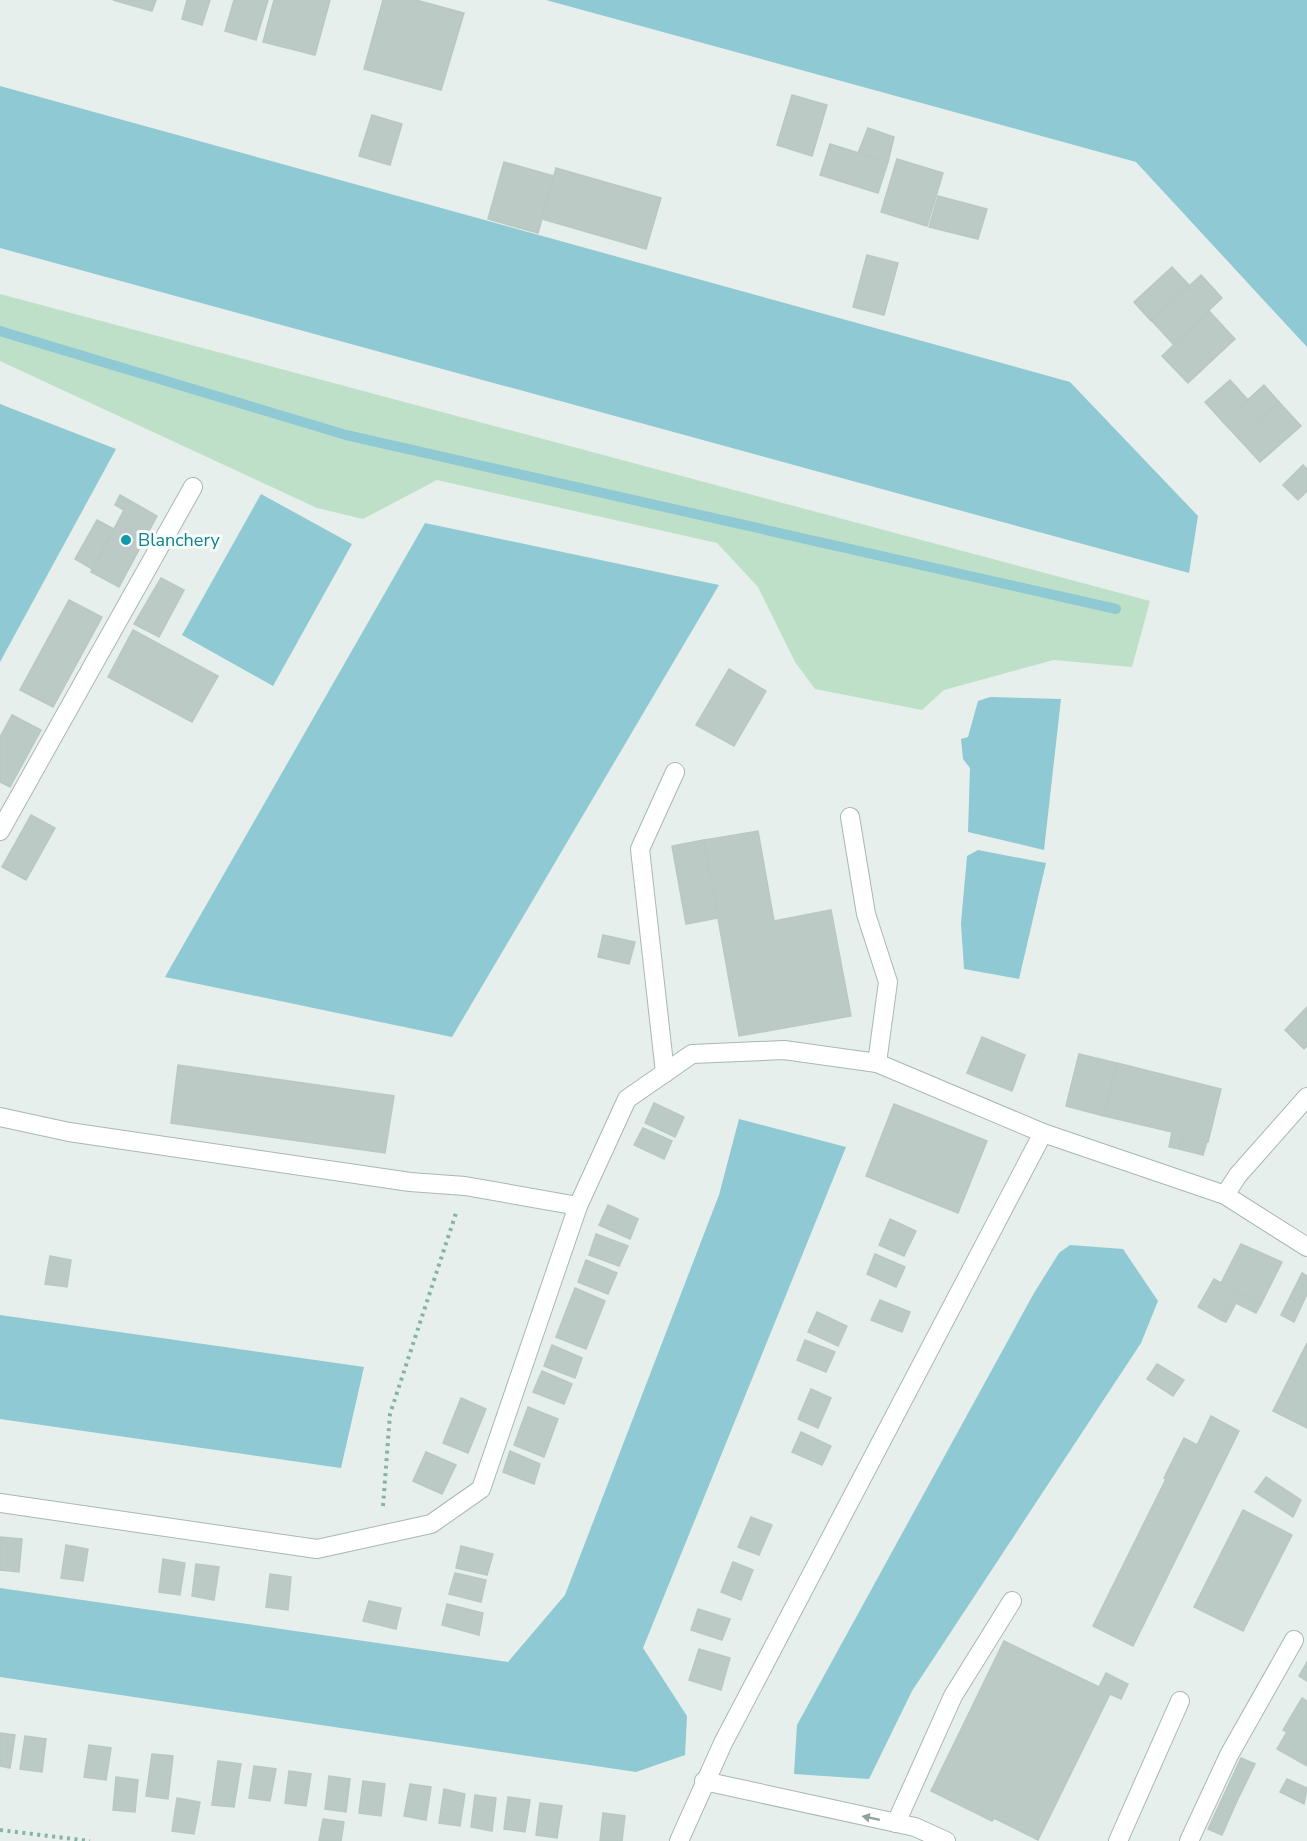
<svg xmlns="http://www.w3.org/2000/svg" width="1307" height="1841" viewBox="0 0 1307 1841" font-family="'Nunito Sans',sans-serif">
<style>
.green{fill:#bfe0c8}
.water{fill:#8ec9d4}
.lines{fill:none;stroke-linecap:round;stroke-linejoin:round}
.stream{stroke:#8ec9d4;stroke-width:10}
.building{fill:#bbcac4;stroke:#b8c9c2;stroke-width:1.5}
.minor-casing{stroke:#a8b8b2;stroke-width:20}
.path{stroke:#86b3a5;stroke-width:4;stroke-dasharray:3 4.5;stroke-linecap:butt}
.minor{stroke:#fff;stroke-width:18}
.oneway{fill:#92a09c}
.culture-dot{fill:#0f9aa8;stroke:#f7fbf9;stroke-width:2}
.labels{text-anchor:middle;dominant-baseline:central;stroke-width:6;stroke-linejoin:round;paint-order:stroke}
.culture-label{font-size:18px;fill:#0d838f;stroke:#f7fbf9;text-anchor:start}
</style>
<rect width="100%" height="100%" fill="#e6efeb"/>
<!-- green -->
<polygon class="green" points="0,294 1150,601 1132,667 1054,660 944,690 922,710 815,689 795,662 758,587 717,543 437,480 363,519 317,508 0,361"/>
<!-- water -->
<g class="water">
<polygon points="546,0 1307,0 1307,347 1136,162"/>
<polygon points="0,86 1070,382 1198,516 1189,573 0,248"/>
<polygon points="0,404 116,449 0,662"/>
<polygon points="261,494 352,544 273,686 182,635"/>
<polygon points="425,523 719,585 452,1037 165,977"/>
<polygon points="990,697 1061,699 1044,850 968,832 970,768 963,759 961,739 968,737 978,701"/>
<polygon points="978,850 1046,863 1019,979 964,969 961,923 967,856"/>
<polygon points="739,1119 846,1147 643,1648 687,1716 685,1755 636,1772 0,1677 0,1588 508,1662 565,1595 719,1195"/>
<polygon points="1070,1245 1123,1249 1158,1301 1141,1343 912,1691 869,1779 794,1774 797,1725 1034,1293 1059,1253"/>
<polygon points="0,1315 364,1367 341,1468 0,1419"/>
</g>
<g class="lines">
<!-- stream -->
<polyline class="stream" points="0,331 346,435 1116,609"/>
</g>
<!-- building -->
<g class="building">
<polygon points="113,0 156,0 152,11"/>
<polygon points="187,0 210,0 202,25 182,19"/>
<polygon points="234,0 268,0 256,40 225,31"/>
<polygon points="274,0 330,0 315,55 263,42"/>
<polygon points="383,0 416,0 464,13 441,90 364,69"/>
<polygon points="792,95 827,105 812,156 777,145"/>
<polygon points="372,115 402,124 390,165 359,156"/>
<polygon points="868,128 894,137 888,162 858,153"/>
<polygon points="830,144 888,162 878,193 820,175"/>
<polygon points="897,159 943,173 927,226 881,212"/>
<polygon points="504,162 554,176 538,233 488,219"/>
<polygon points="556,168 661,198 646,249 542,219"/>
<polygon points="938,196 987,209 978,239 929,227"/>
<polygon points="867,255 898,263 884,315 853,307"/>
<polygon points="1172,267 1189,285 1151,321 1134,302"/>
<polygon points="1201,275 1222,298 1173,344 1152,321"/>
<polygon points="1209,311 1235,339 1188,383 1162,356"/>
<polygon points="1230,380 1248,400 1223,422 1205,402"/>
<polygon points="1264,385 1279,402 1238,438 1223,422"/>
<polygon points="1279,402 1301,426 1260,462 1238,438"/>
<polygon points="1303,465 1307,469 1307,491 1298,500 1283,485"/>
<polygon points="120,495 157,516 119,587 91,572 124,510 115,505"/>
<polygon points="97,520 114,529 92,569 75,559"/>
<polygon points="161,578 184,590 159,637 134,624"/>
<polygon points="69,600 102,617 53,707 20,690"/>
<polygon points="133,630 218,676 192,722 108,677"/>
<polygon points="729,669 766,691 734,746 696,725"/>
<polygon points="12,715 41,730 10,787 0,782 0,737"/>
<polygon points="31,815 55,828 26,880 2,867"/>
<polygon points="758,831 774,921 831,910 851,1016 739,1036 704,840"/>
<polygon points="704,840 718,918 686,924 672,846"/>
<polygon points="603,935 635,942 629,964 598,957"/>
<polygon points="1307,1007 1307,1046 1304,1049 1285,1030"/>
<polygon points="982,1037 1025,1055 1012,1091 967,1073"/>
<polygon points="1079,1054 1117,1063 1104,1116 1066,1106"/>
<polygon points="1117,1063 1221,1089 1208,1142 1183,1135 1179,1149 1169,1147 1172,1132 1104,1116"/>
<polygon points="178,1065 394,1096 385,1153 171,1123"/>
<polygon points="654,1103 684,1117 675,1137 645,1123"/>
<polygon points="894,1104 987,1141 958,1213 866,1176"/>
<polygon points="643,1128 672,1141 664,1159 634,1145"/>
<polygon points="1183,1135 1207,1141 1203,1155 1179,1149"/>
<polygon points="608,1205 638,1219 630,1239 599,1225"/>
<polygon points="890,1219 916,1231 904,1256 879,1245"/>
<polygon points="596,1234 628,1246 619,1266 589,1255"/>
<polygon points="1241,1244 1282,1262 1261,1304 1237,1291 1221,1320 1198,1307 1214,1279 1221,1283"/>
<polygon points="875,1254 905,1267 896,1287 867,1274"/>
<polygon points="50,1256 71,1260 67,1287 45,1284"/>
<polygon points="586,1260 617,1273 608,1294 578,1282"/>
<polygon points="1302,1273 1307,1276 1307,1294 1294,1322 1281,1315"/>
<polygon points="575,1288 605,1301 586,1349 556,1337"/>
<polygon points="1237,1291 1261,1304 1256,1313 1236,1303 1226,1322 1221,1320"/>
<polygon points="880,1300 910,1312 902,1332 871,1320"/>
<polygon points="817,1312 847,1326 838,1346 808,1332"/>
<polygon points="805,1340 835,1352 826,1372 797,1360"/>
<polygon points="1307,1343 1307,1428 1273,1411"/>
<polygon points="552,1345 582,1358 575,1378 544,1366"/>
<polygon points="1157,1364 1184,1380 1173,1396 1147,1379"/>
<polygon points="542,1371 572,1384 564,1404 533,1392"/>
<polygon points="811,1389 831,1398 818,1428 798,1419"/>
<polygon points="461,1398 486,1409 468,1453 443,1443"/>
<polygon points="528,1407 558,1419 544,1457 514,1445"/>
<polygon points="1211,1416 1239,1431 1133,1646 1093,1626 1166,1479 1164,1478 1184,1438 1197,1445"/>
<polygon points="801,1432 831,1446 822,1465 792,1452"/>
<polygon points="510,1451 540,1464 534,1484 503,1472"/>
<polygon points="426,1452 456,1465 442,1494 413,1481"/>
<polygon points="1266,1477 1301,1500 1293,1517 1255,1492"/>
<polygon points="1243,1510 1292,1535 1243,1631 1194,1607"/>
<polygon points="751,1517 772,1525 759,1555 738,1547"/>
<polygon points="0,1537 22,1539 19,1572 0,1570"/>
<polygon points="66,1545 88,1549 83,1581 61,1578"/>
<polygon points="461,1546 493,1554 487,1575 456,1568"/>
<polygon points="163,1559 185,1563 180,1595 159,1592"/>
<polygon points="733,1562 753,1570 741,1600 721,1592"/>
<polygon points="196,1564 219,1567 214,1600 192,1596"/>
<polygon points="455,1573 486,1580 481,1602 449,1594"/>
<polygon points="270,1574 291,1577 288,1610 266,1607"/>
<polygon points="369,1601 401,1608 396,1629 363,1621"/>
<polygon points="447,1604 483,1613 479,1635 442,1625"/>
<polygon points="698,1609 730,1619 722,1640 691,1630"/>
<polygon points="1004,1641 1099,1687 1106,1673 1128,1684 1121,1699 1110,1694 1038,1840 994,1818 992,1821 931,1791"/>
<polygon points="699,1649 730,1658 721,1690 689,1680"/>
<polygon points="1307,1662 1307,1681 1299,1676"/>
<polygon points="1302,1698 1307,1701 1307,1766 1277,1749 1287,1732 1283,1730"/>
<polygon points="0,1733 15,1735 10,1768 0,1766"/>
<polygon points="25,1736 46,1739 42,1772 20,1769"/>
<polygon points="89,1745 111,1748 106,1780 84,1777"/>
<polygon points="152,1754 173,1756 168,1799 146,1796"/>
<polygon points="1241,1758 1255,1764 1236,1803 1223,1797"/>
<polygon points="218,1761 241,1764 234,1807 212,1805"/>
<polygon points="254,1766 276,1769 270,1801 249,1798"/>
<polygon points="289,1771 311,1774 306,1806 285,1803"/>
<polygon points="329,1776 350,1779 346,1812 325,1809"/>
<polygon points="116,1777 138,1780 135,1812 113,1810"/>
<polygon points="1287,1779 1307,1788 1304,1804 1280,1792"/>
<polygon points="363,1781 385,1784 381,1816 359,1813"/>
<polygon points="410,1784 431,1787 426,1820 404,1816"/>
<polygon points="444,1789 465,1794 460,1826 439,1823"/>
<polygon points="475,1795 496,1798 492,1831 471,1827"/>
<polygon points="508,1797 530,1800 525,1832 504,1829"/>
<polygon points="1223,1797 1236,1803 1222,1835 1208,1829"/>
<polygon points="177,1798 200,1802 194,1834 172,1831"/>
<polygon points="540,1803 562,1806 557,1838 536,1835"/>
<polygon points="603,1813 625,1816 622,1841 600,1841"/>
<polygon points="323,1819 344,1822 341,1841 319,1841"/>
</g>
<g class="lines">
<defs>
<g id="minor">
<polyline points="850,817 866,914 888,982 877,1063"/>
<polyline points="0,831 193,487"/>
<polyline points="665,1073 640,849 675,772"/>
<polyline points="0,1117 69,1132 410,1182 465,1186 578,1206"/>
<polyline points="1225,1195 1238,1175 1307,1097"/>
<polyline points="0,1503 317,1549 431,1524 481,1489 578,1206 627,1099 692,1054 784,1050 877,1063 1043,1133"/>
<polyline points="704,1781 915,1827 946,1841"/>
<polyline points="896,1823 953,1696 1012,1601"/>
<polyline points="679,1841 723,1743 1043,1133 1225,1195 1307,1247"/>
<polyline points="1118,1841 1180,1701"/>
<polyline points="1189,1841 1229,1755 1294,1640"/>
</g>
</defs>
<!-- minor casing -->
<use href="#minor" class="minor-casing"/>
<!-- path -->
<g class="path">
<polyline points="383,1506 390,1414 456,1213"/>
<polyline points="0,1830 90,1841"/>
</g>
<!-- minor -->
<use href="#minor" class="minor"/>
</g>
<!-- one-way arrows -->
<defs><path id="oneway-solid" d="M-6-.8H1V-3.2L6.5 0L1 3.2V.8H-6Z" transform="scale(1.5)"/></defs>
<use class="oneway" href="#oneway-solid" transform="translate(871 1818) rotate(-168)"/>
<!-- markers -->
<circle class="culture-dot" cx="126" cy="540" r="6"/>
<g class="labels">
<!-- culture labels -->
<g class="culture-label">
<text x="138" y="540">Blanchery</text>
</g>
</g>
</svg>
